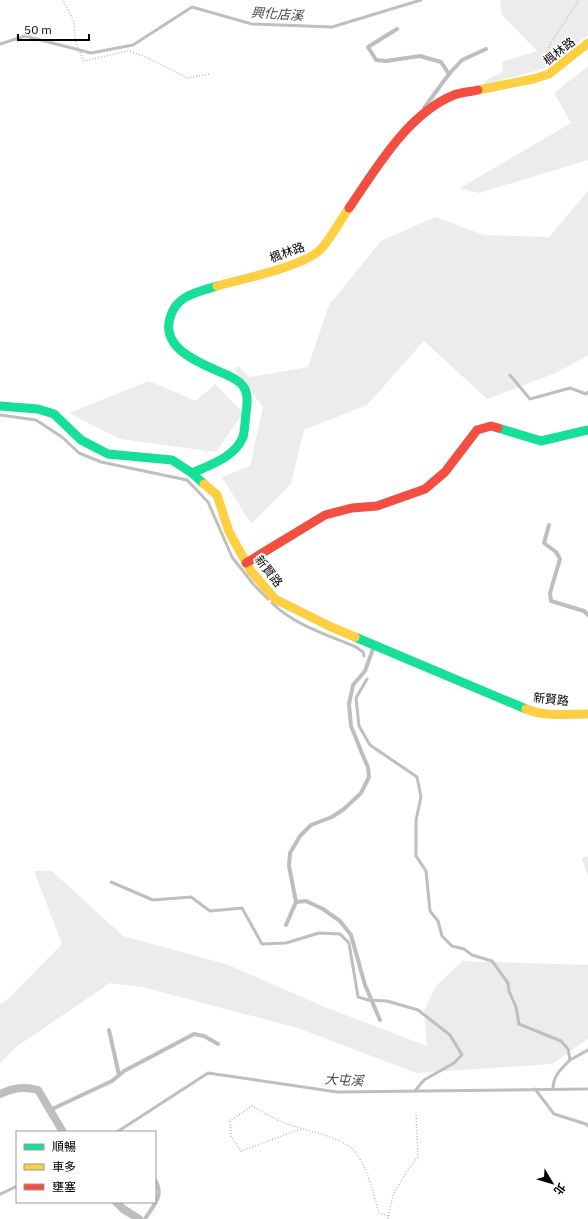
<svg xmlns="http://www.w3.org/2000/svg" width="588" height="1219" viewBox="0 0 588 1219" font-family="'IBM Plex Sans','Noto Sans TC',sans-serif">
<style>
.green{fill:#ececec}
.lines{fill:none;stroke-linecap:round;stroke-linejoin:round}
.stream{stroke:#bfbfbf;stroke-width:3}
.path{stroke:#b9b9b9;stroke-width:1.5;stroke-dasharray:1 2;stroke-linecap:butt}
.lane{stroke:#bebebe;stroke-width:4}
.street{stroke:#bebebe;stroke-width:8}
.fast{stroke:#16e098;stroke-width:9}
.slow{stroke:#ffcf43;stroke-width:9}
.jam{stroke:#f24e42;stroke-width:9}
.labels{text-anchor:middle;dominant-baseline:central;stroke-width:3.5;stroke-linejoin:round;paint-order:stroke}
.street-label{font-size:12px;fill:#000;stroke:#fff}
.water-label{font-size:13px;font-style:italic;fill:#444;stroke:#fff}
</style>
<rect width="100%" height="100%" fill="#fff"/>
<!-- green -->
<g class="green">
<polygon points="500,0 588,0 588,35 543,69 482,85 489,78 503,72 502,62 537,51 502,15"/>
<polygon points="588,66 588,160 479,193 460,188 571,123 554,93"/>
<polygon points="588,191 588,355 558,372 487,399 424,341 367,405 304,430 291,484 251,524 222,477 250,466 263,407 234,369 238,366 249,377 308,367 329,305 381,241 435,217 484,235 549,237"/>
<polygon points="149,381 196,401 215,384 243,413 216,452 120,439 69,413"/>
<polygon points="588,856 588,876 581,858"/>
<polygon points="34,871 52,871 123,936 226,964 327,1008 427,1046 424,1011 436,986 462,961 588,965 588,1039 552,1064 416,1073 298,1028 142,987 110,983 16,1047 0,1064 0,1004 8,999 62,944"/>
</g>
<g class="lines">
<!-- stream -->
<g class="stream">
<polyline points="0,44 25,36 91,53 133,45 192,7 252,24 332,27 421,0"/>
<polyline points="510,375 530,399 570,388 586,394 588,392"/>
<polyline points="0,415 36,420 62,437 79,453 101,462 187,480 208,502 232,557 254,585 268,599"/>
<path d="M272,603C294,625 328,635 356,647L363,652L364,656"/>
<path d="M367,679L356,698L359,726L370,745L417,777L421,797L416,820V856L426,871L430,911L438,921L442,936L452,946L464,949L472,955L492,961L508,983L509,991L516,1007L519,1024L561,1041L568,1049L570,1060C561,1069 553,1076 553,1089"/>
<polyline points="111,882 153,900 191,897 210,911 242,908 262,944 286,943 319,933 340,934 349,943 358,997 368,1000 387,1001 418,1010 450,1035 462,1055 454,1063 424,1080 415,1091"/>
<polyline points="570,1060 588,1050"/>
<polyline points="535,1089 554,1114 586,1124 588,1126"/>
<polyline points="117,1132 208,1073 337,1092 588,1089"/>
<polyline points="0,1194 5,1192 17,1186"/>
</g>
<!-- path -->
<g class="path">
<polyline points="62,0 63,0 74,22 75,41 84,61 128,51 146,57 187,78 210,74"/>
<polyline points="547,63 549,46 579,0"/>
<path d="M301,1129L241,1151L231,1136L230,1121L252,1106C263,1112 274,1119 285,1123C306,1132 342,1135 356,1153C367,1167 374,1195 379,1213L388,1216"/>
<polyline points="388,1219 393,1195 407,1171 418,1157 416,1113"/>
</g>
<!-- lane -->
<g class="lane">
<polyline points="397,29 368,47 376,60 386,61 420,56 441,62 449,74"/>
<polyline points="424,108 449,74 462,60 486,49"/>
<polyline points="549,525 544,543 556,552 560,559 550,593 551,601 584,611 588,615"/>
<polyline points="296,902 306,901 323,909 340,921 351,935 365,985 380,1020"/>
<polyline points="286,925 296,902 289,866 290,853 300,836 311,825 332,817 344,809 361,793 369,777 368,767 363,756 351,726 349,704 353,685 365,671 374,646"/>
<polyline points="109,1030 119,1075"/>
<polyline points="50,1110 112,1081 124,1071 194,1034 204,1036 218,1044"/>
<path d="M145,1219C153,1206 165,1195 155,1180"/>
</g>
<!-- street -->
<g class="street">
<path d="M0,1094C13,1088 24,1086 38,1090L63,1132"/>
<polyline points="116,1202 123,1209 139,1219"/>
</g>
<!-- fast -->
<g class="fast">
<polyline points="0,406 38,409 54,414 81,440 108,454 172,460 192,473 204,484"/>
<polyline points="498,428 541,441 588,430"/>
<path d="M192,473C210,465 235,457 243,437C245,430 245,420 246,413C247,404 249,394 243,386C238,379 228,375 220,372C198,362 161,348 170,318C176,295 198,292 217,286"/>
<polyline points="355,637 526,709"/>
</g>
<!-- slow -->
<g class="slow">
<polyline points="478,90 533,79 549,74 588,43"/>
<path d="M217,286C242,279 305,266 321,249C331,238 340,221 349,208"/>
<polyline points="204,484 217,495 229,532 251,571 275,599 329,626 355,637"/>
<path d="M526,709C545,717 568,714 588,714"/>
</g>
<!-- jam -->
<g class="jam">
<path d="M349,208C376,169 407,114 454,95C461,92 470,92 478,90"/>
<polyline points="246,563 325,515 352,508 377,506 425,489 445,472 477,430 491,426 498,428"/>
</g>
</g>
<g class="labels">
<!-- street labels -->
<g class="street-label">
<text transform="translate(559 51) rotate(-38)">楓林路</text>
<text transform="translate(287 252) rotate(-20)">楓林路</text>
<text transform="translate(269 571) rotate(52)">新賢路</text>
<text transform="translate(551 699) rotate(6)">新賢路</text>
</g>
<!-- water labels -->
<g class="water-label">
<text transform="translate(277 14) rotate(4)">興化店溪</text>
<text transform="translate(344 1080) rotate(3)">大屯溪</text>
</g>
</g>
<!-- legend -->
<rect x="16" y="1131" width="140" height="72" fill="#ffffff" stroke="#999999"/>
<rect x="24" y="1144" width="20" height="6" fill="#16e098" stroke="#999999"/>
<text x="52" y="1151" font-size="12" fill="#000000">順暢</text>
<rect x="24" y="1164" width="20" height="6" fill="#ffcf43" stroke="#999999"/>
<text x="52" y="1171" font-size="12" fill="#000000">車多</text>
<rect x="24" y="1184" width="20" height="6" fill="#f24e42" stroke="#999999"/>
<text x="52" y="1191" font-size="12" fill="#000000">壅塞</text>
<!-- north arrow -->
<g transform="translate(552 1183) rotate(128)" stroke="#ffffff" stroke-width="3" paint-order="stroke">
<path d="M0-3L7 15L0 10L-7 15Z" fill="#000000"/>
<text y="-6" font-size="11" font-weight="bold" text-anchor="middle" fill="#000000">北</text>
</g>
<!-- scale -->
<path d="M18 34v6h71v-6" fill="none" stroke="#000000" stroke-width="2"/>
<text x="24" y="34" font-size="12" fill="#000000" stroke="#ffffff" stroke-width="3" paint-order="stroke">50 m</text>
</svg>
